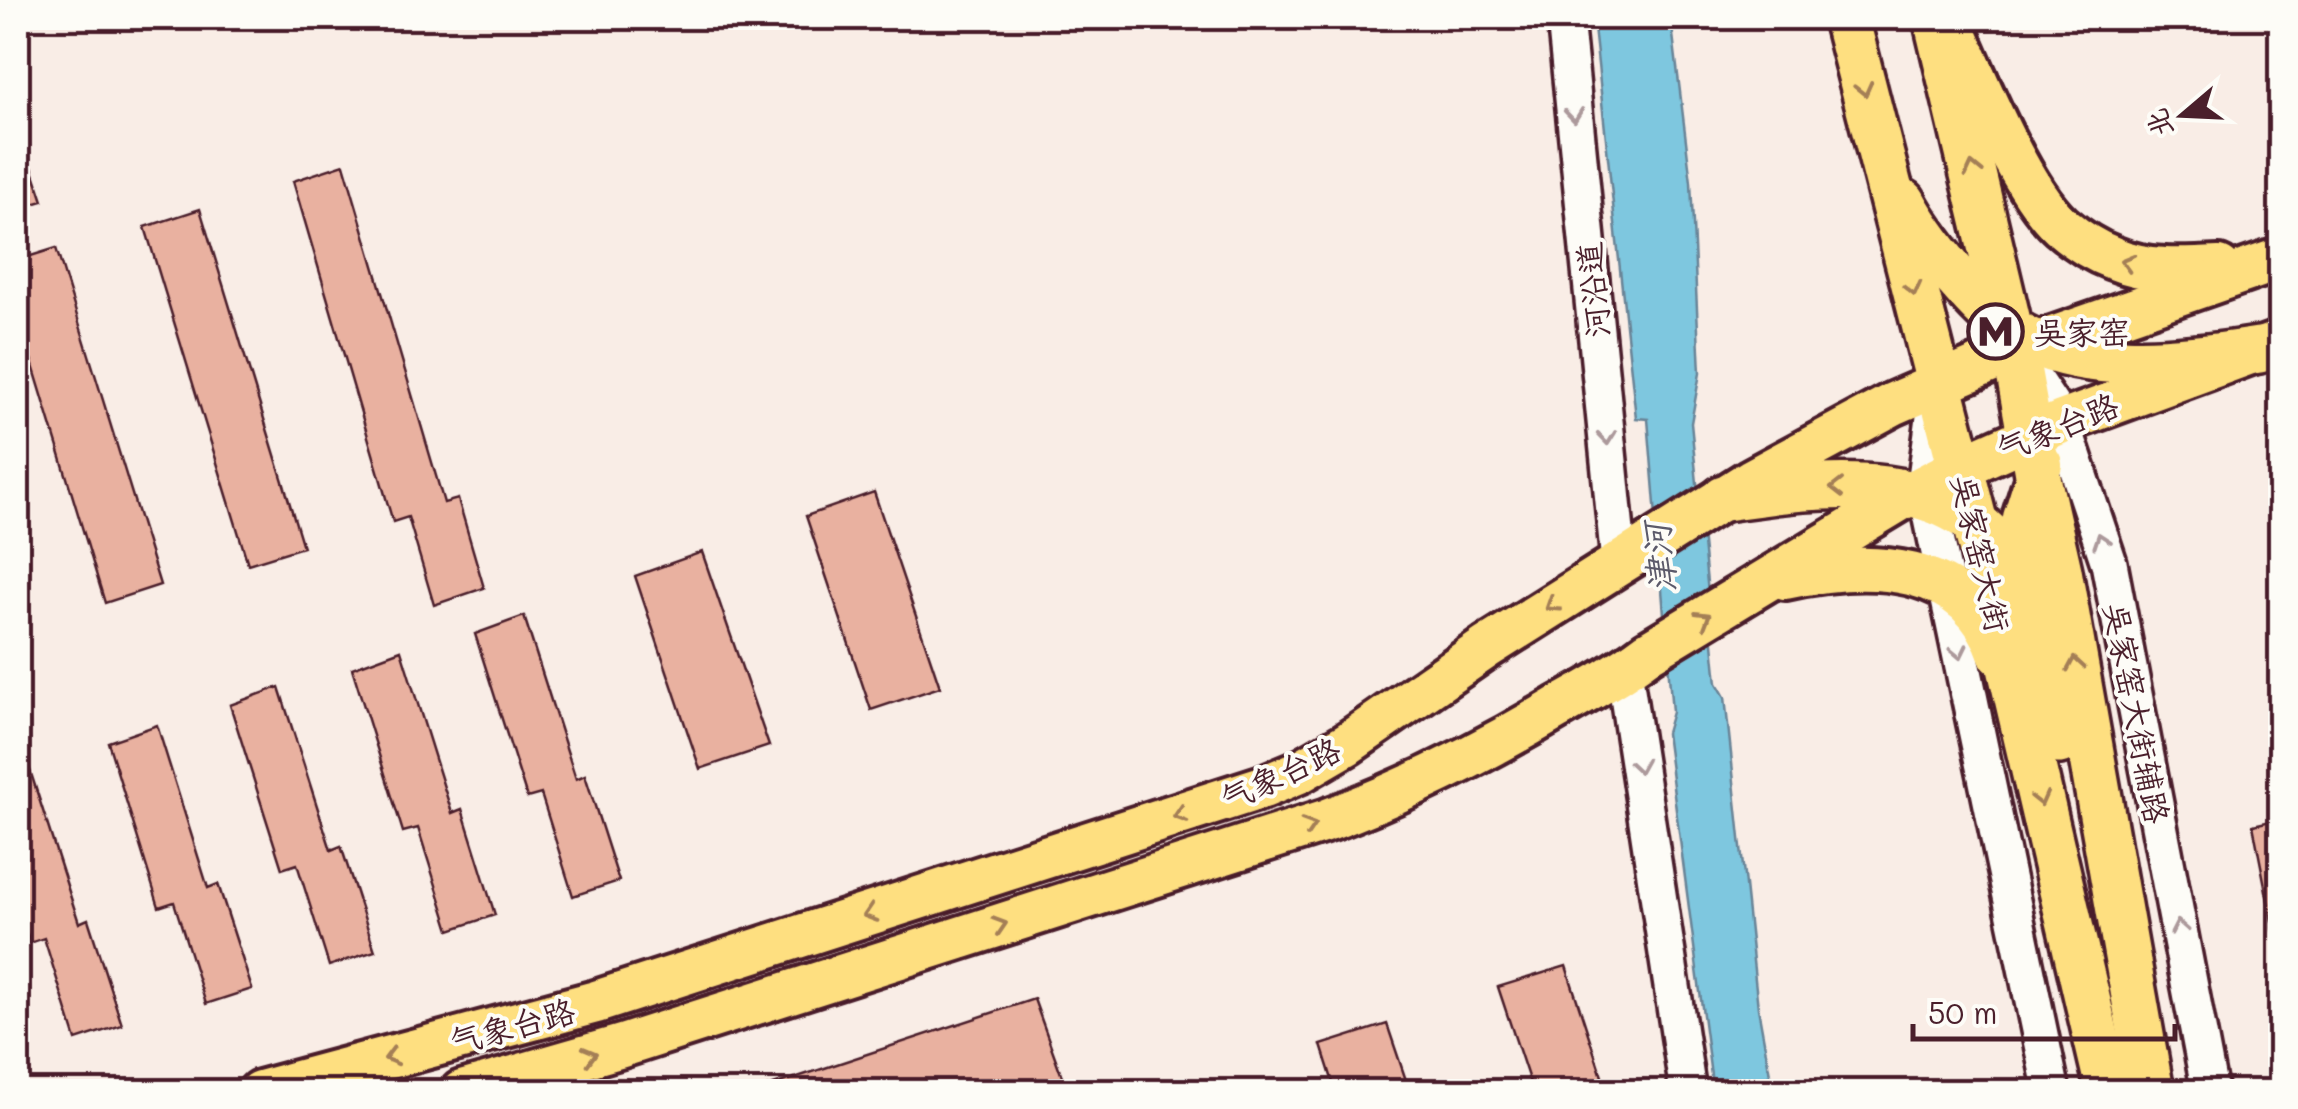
<svg xmlns="http://www.w3.org/2000/svg" width="2298" height="1109" viewBox="0 0 2298 1109" font-family="Mali,'LXGW WenKai TC',sans-serif">
<style>
.water{fill:#7ec7df;stroke:#698497;stroke-width:2.5}
.building{fill:#e9b1a0;stroke:#4a1f2b;stroke-width:2.5}
.lines{fill:none;stroke-linecap:round;stroke-linejoin:round}
.tertiary-casing{stroke:#4a1f2b;stroke-width:42}
.primary-casing{stroke:#4a1f2b;stroke-width:50}
.trunk-casing{stroke:#4a1f2b;stroke-width:52}
.tertiary{stroke:#fdfcf7;stroke-width:35}
.primary{stroke:#fedf80;stroke-width:42}
.trunk{stroke:#fedf80;stroke-width:45}
.oneway{stroke:#a47f56}
.oneway2{stroke:#ac999b}
.labels{text-anchor:middle;dominant-baseline:central;stroke-width:8;stroke-linejoin:round;paint-order:stroke}
.street-label{font-size:32px;fill:#4a1f2b;stroke:#fdfcf7}
.poi-label{font-size:32px;fill:#4a1f2b;stroke:#fdfcf7;text-anchor:start}
.water-label{font-size:35px;font-style:italic;fill:#5c5a6a;stroke:#fdfcf7}
</style>
<rect width="100%" height="100%" fill="#f9ede6"/>
<filter id="ink" filterUnits="userSpaceOnUse"><feTurbulence type="fractalNoise" baseFrequency=".01" numOctaves="2"/><feDisplacementMap in="SourceGraphic" scale="20" xChannelSelector="R" yChannelSelector="G"/><feConvolveMatrix kernelMatrix="1 2 1 2 8 2 1 2 1" color-interpolation-filters="sRGB"/></filter>
<g filter="url(#ink)">
<!-- water -->
<polygon class="water" points="1593,18 1671,18 1691,182 1700,373 1691,423 1717,683 1725,697 1758,1008 1773,1091 1713,1091 1666,733 1672,712 1648,419 1636,418"/>
<!-- building -->
<g class="building">
<polygon points="18,125 43,201 18,208"/>
<polygon points="344,164 444,503 458,499 484,588 434,605 408,517 393,522 293,181"/>
<polygon points="200,209 303,547 248,564 145,227"/>
<polygon points="56,248 160,585 105,603 18,316 18,260"/>
<polygon points="874,492 940,687 871,710 806,516"/>
<polygon points="702,552 769,746 700,769 635,576"/>
<polygon points="524,616 576,779 585,775 619,881 573,896 541,794 527,798 475,634"/>
<polygon points="401,650 452,813 462,809 495,915 450,930 418,828 403,832 352,668"/>
<polygon points="279,687 331,850 341,846 375,951 329,966 297,864 282,869 230,705"/>
<polygon points="157,725 208,888 218,884 252,989 206,1004 174,902 159,907 108,742"/>
<polygon points="27,761 79,923 88,919 122,1025 76,1040 44,938 30,943 18,903 18,764"/>
<polygon points="2280,819 2280,962 2253,825"/>
<polygon points="1566,966 1607,1092 1533,1092 1498,987"/>
<polygon points="1034,999 1064,1082 1034,1092 752,1092"/>
<polygon points="1387,1024 1410,1092 1336,1092 1321,1045"/>
</g>
<g class="lines">
<defs>
<g id="tertiary">
<polyline points="1565,18 1619,562"/>
<polyline points="2022,362 2062,422 2109,563 2210,1092"/>
<polyline points="1937,395 1925,485 2052,1092"/>
<polyline points="1624,670 1688,1092"/>
</g>
<g id="primary">
<path d="M1949,18C1973,72 2019,188 2061,226C2076,239 2094,251 2113,258C2146,272 2183,270 2219,268"/>
<path d="M1785,578C1867,560 1968,560 2000,655"/>
<polyline points="2009,594 2024,518 2041,464"/>
<polyline points="260,1092 596,1002 1263,787 1299,772 1347,744 1487,647 1752,480 1893,404 2015,351 2280,259"/>
<path d="M462,1092L622,1046L1328,820C1408,790 1482,753 1556,709C1588,691 1619,674 1648,652L1911,493L1961,467L2062,422L2280,342"/>
</g>
<g id="trunk">
<polyline points="1846,18 1990,582 2109,1092"/>
<polyline points="1936,18 2015,351 2037,474 2059,571 2151,1092"/>
<path d="M1903,202C1916,227 1933,249 1951,271C1969,292 1989,315 2011,330C2078,375 2184,362 2259,350"/>
<path d="M1724,498C1823,483 1960,465 2014,571C2040,622 2047,686 2059,741"/>
</g>
</defs>
<!-- tertiary casing -->
<use href="#tertiary" class="tertiary-casing"/>
<!-- primary casing -->
<use href="#primary" class="primary-casing"/>
<!-- trunk casing -->
<use href="#trunk" class="trunk-casing"/>
<!-- tertiary -->
<use href="#tertiary" class="tertiary"/>
<!-- primary -->
<use href="#primary" class="primary"/>
<!-- trunk -->
<use href="#trunk" class="trunk"/>
</g>
<!-- one-way arrows -->
<defs><path id="oneway-chevron" d="M-2-3.5L2.5 0L-2 3.5" fill="none" stroke-width="1.6" stroke-linecap="round" stroke-linejoin="round" transform="scale(2.5)"/></defs>
<g class="oneway">
<use href="#oneway-chevron" transform="translate(1864 89) rotate(76)"/>
<use href="#oneway-chevron" transform="translate(1973 169) rotate(-103)"/>
<use href="#oneway-chevron" transform="translate(2127 262) rotate(-164)"/>
<use href="#oneway-chevron" transform="translate(1913 289) rotate(76)"/>
<use href="#oneway-chevron" transform="translate(1837 488) rotate(180)"/>
<use href="#oneway-chevron" transform="translate(1552 605) rotate(147)"/>
<use href="#oneway-chevron" transform="translate(1704 618) rotate(-31)"/>
<use href="#oneway-chevron" transform="translate(2075 664) rotate(-100)"/>
<use href="#oneway-chevron" transform="translate(2040 799) rotate(76)"/>
<use href="#oneway-chevron" transform="translate(1180 815) rotate(162)"/>
<use href="#oneway-chevron" transform="translate(1309 826) rotate(-18)"/>
<use href="#oneway-chevron" transform="translate(870 914) rotate(162)"/>
<use href="#oneway-chevron" transform="translate(1000 925) rotate(-18)"/>
<use href="#oneway-chevron" transform="translate(590 1055) rotate(-16)"/>
<use href="#oneway-chevron" transform="translate(391 1057) rotate(165)"/>
</g>
<g class="oneway2">
<use href="#oneway-chevron" transform="translate(1574 115) rotate(84)"/>
<use href="#oneway-chevron" transform="translate(1607 438) rotate(84)"/>
<use href="#oneway-chevron" transform="translate(2101 540) rotate(-109)"/>
<use href="#oneway-chevron" transform="translate(1959 652) rotate(78)"/>
<use href="#oneway-chevron" transform="translate(1639 766) rotate(81)"/>
<use href="#oneway-chevron" transform="translate(2179 927) rotate(-101)"/>
</g>
</g>
<!-- icons -->
<defs>
<symbol id="metro-ring" viewBox="-11 -11 22 22"><circle r="9.5" fill="#fdfcf7" stroke="#4a1f2b" stroke-width="1.5"/><path d="M-5.5 5V-5H-3L0 0L3-5H5.5V5H3V-.5L0 4L-3-.5V5Z" fill="#4a1f2b"/></symbol>
</defs>
<g fill-rule="evenodd">
<use href="#metro-ring" x="1964" y="300" width="63" height="63"/>
</g>
<g class="labels">
<!-- street labels -->
<g class="street-label">
<text transform="translate(1592 290) rotate(-96)">河沿道</text>
<text transform="translate(2057 426) rotate(-22)">气象台路</text>
<text transform="translate(1982 553) rotate(77)">吴家窑大街</text>
<text transform="translate(2138 713) rotate(79)">吴家窑大街辅路</text>
<text transform="translate(1280 773) rotate(-25)">气象台路</text>
<text transform="translate(512 1025) rotate(-15)">气象台路</text>
</g>
<!-- poi labels -->
<g class="poi-label">
<text x="2034" y="331">吴家窑</text>
</g>
<!-- water labels -->
<g class="water-label">
<text transform="translate(1658 558) rotate(-96)">津河</text>
</g>
</g>
<!-- margin -->
<rect width="2298" height="1109" fill="none" stroke="#fdfcf7" stroke-width="60"/>
<rect x="30" y="30" width="2238" height="1049" fill="none" stroke="#4a1f2b" stroke-width="4" filter="url(#ink)"/>
<!-- north arrow -->
<g transform="translate(2183 115) rotate(251)" stroke="#fdfcf7" stroke-width="8" paint-order="stroke">
<path d="M0-8L18 38L0 25L-18 38Z" fill="#4a1f2b"/>
<text y="-15" font-size="28" font-weight="bold" text-anchor="middle" fill="#4a1f2b">北</text>
</g>
<!-- scale -->
<path d="M1913 1024v15h262v-15" fill="none" stroke="#4a1f2b" stroke-width="5"/>
<text x="1928" y="1024" font-size="30" fill="#4a1f2b" stroke="#fdfcf7" stroke-width="8" paint-order="stroke">50 m</text>
</svg>
